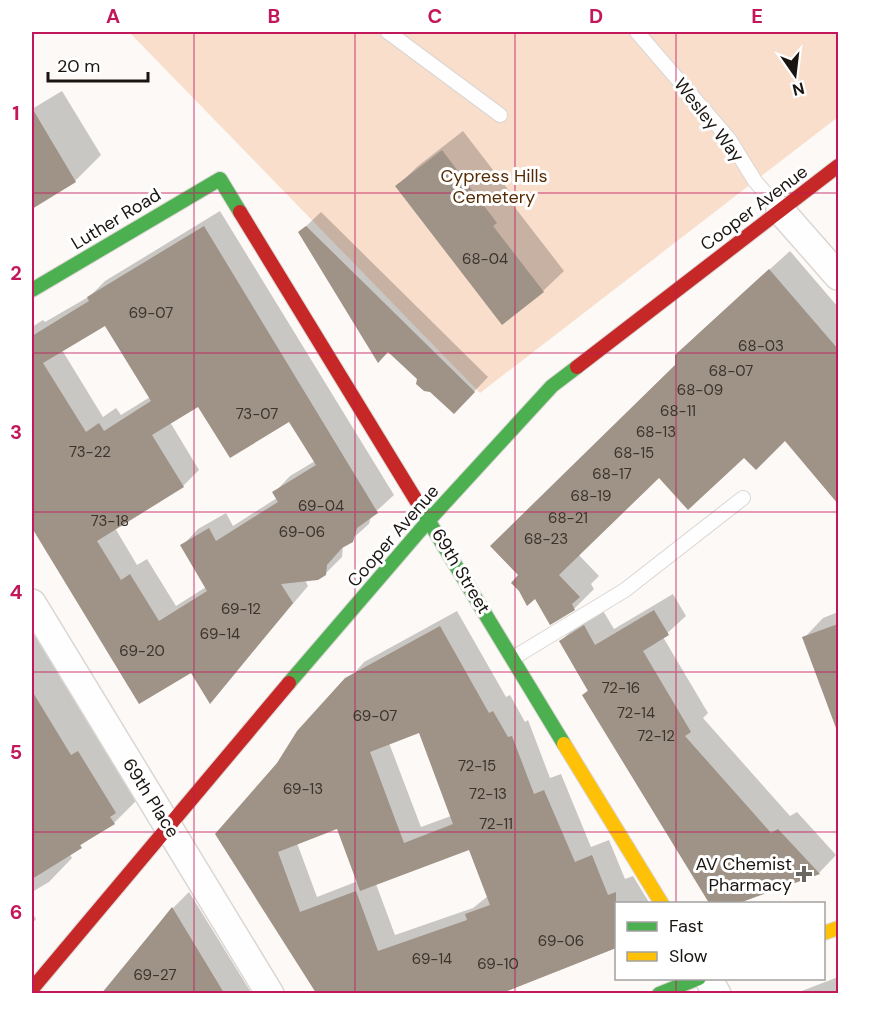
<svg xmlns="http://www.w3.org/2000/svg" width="870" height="1025" viewBox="0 0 870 1025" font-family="'DM Sans',sans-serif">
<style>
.green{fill:#f9decc}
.shadow{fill:#0003;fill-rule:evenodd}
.building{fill:#9f9286;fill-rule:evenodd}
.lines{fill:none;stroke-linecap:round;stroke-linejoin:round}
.lane-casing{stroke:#dad6d3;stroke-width:16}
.street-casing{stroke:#dad6d3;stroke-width:30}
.fast-casing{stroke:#dad6d3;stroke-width:16}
.slow-casing{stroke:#dad6d3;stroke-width:16}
.jam-casing{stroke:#dad6d3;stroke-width:16}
.lane{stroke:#fffefe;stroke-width:14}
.street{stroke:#fffefe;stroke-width:27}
.fast{stroke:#4caf50;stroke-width:14}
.slow{stroke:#ffc107;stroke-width:14}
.jam{stroke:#c62828;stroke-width:14}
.grid{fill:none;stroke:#c2185b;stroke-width:1.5;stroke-opacity:0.55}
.poi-dot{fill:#696561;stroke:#fff;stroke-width:2}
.labels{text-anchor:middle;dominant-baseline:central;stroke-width:6;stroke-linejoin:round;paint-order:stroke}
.number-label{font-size:15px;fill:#3b342e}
.street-label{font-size:18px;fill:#1a1511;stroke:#fff}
.park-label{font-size:18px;fill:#562b04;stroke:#fff}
.poi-label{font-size:18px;fill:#1a1511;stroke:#fff;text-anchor:end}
.neatline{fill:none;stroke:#c2185b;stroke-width:2}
.grid-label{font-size:20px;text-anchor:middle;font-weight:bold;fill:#c2185b}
</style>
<rect width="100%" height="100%" fill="#fcf9f6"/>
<!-- green -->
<polygon class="green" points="129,32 838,32 838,117 480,393"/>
<!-- shadow -->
<g class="shadow">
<polygon points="62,91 101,155 75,181 32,207 32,109"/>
<polygon points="463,131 517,201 513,205 564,271 543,291 397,186 418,166"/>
<path d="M220,211L394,495L371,516L369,524L343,547L342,557L325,574L305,580L308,586L210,702L191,671L140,702L32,526V327L43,320L45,322L90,296L105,281ZM105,324L150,397L121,415L116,408L103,417L62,350ZM198,405L290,420L315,461L290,476L274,493L277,498L233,526L226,513L198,529L182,546L206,587L176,606L147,559L137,565L115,528L183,486L199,470L170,422Z"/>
<polygon points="321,212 488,377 468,398 418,379 300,232"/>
<polygon points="790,251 838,307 838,501 785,439 659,476 578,554 599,576 591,584 594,589 574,609 535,596 697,335"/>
<polygon points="673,594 686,616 663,637 708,713 703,718 790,816 797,812 836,855 819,873 735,904 711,904 583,695 589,689 561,641 579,623 602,609 614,629"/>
<path d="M457,611L506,697L510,695L525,722L528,720L550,778L561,774L591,847L609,840L625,879L633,876L650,904H616V948L499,994H317L217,834L364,662ZM420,731L451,816L421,827L389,743ZM338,827L358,881L317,897L297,843ZM470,848L488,896L473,908L395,935L376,884Z"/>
<polygon points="838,612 838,732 804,638 823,618"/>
<polygon points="32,616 40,629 35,634 95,733 102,728 137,800 114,823 69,853 72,858 49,882 32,892"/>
<polygon points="189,892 252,994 101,994 173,908"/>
<polygon points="32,912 36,919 32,924"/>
<polygon points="838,977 838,994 794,994"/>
</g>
<!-- building -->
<g class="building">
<polygon points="32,108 76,182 32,209"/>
<polygon points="442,150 497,223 493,226 544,292 502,325 395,186"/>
<path d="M204,226L378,513L357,528L353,542L342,548L327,565L326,575L318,580L281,584L293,603L210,704L191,673L139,704L32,528V336L89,301L87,297ZM105,326L151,401L104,431L99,423L86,432L43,363ZM198,407L230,458L289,422L316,465L272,492L278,502L216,541L209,528L180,545L207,591L159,621L130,574L121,580L97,541L184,487L152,435Z"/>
<polygon points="306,226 475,392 454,414 430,392 424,391 416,384 417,379 388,352 378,363 298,232"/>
<polygon points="769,269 838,349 838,504 785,441 756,470 744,458 688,510 659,478 559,575 580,597 572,604 575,610 550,625 535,599 527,606 519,591 511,583 518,575 490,546 675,365 675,355"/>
<polygon points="654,610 669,635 643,651 691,732 685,736 771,833 778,829 820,874 739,903 709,903 582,695 588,691 559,641 584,625 595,645"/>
<polygon points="838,624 838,728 836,728 802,637"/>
<path d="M440,626L489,713L493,711L508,737L512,736L534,794L544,790L575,862L592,855L608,895L616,892V948L502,993H316L215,834L277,763L297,731L345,678ZM419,733L453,824L404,843L370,752ZM337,829L360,891L469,850L490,905L465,914L467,920L378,951L356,891L300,912L278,852Z"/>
<polygon points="32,691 71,755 78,751 116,813 110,817 115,824 80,845 82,848 32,879"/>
<polygon points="172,907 224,993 102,993 160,922"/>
</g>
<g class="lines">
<defs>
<g id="lane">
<polyline points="388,32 500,115"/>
<polyline points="637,32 729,139 755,181 780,210"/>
<polyline points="513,658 625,590 743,498"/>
</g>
<g id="street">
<polyline points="780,210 838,276"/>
<polyline points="32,603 270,994"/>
<polyline points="708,978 717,994"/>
</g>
<g id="fast">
<polyline points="32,290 220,179 240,212"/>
<polyline points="419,505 564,744"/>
<polyline points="289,683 429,520 552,386 577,367"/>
<polyline points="659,994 699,978"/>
</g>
<g id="slow">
<polyline points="564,744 662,904"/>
<polyline points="824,933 838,928"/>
</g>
<g id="jam">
<polyline points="240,212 419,505"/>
<polyline points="577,367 838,166"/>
<polyline points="32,989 289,683"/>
</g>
</defs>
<!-- lane casing -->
<use href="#lane" class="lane-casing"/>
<!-- street casing -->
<use href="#street" class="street-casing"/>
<!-- fast casing -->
<use href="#fast" class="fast-casing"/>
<!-- slow casing -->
<use href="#slow" class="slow-casing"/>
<!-- jam casing -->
<use href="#jam" class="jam-casing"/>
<!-- lane -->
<use href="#lane" class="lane"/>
<!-- street -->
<use href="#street" class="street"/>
<!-- fast -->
<use href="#fast" class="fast"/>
<!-- slow -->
<use href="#slow" class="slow"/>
<!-- jam -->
<use href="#jam" class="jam"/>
</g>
<!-- grid -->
<path class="grid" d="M194,32V994M355,32V994M515,32V994M676,32V904M32,193H838M32,353H838M32,512H838M32,672H838M32,832H838M676,978V994"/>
<!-- markers -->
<path class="poi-dot" d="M801 865h6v6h6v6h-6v6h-6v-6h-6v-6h6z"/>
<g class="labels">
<!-- number labels -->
<g class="number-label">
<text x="485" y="259">68-04</text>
<text x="151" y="313">69-07</text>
<text x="761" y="346">68-03</text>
<text x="731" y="371">68-07</text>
<text x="700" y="390">68-09</text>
<text x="678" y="411">68-11</text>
<text x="257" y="414">73-07</text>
<text x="656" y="432">68-13</text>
<text x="90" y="452">73-22</text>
<text x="634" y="453">68-15</text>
<text x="612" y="474">68-17</text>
<text x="591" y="496">68-19</text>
<text x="321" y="506">69-04</text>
<text x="568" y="518">68-21</text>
<text x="110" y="521">73-18</text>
<text x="302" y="532">69-06</text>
<text x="546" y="539">68-23</text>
<text x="241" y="609">69-12</text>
<text x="220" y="634">69-14</text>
<text x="142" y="651">69-20</text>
<text x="621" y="688">72-16</text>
<text x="636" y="713">72-14</text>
<text x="375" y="716">69-07</text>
<text x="656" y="736">72-12</text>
<text x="477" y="766">72-15</text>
<text x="303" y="789">69-13</text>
<text x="488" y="794">72-13</text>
<text x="496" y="824">72-11</text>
<text x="561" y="941">69-06</text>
<text x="432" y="959">69-14</text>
<text x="498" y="964">69-10</text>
<text x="155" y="975">69-27</text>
</g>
<!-- street labels -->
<g class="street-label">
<text transform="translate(709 120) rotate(52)">Wesley Way</text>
<text transform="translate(754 208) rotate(-37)">Cooper Avenue</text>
<text transform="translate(116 219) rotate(-31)">Luther Road</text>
<text transform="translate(393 536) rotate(-49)">Cooper Avenue</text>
<text transform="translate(461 571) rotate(59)">69th Street</text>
<text transform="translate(151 798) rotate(58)">69th Place</text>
</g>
<!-- park labels -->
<g class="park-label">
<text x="494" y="176">Cypress Hills<tspan x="494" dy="21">Cemetery</tspan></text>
</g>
<!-- poi labels -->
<g class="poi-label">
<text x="792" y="864">AV Chemist<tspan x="792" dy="21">Pharmacy</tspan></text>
</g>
</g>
<!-- border -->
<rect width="870" height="1025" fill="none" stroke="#ffffff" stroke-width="66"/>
<!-- legend -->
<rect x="615" y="902" width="210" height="78" fill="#ffffff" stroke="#a3a1a0" stroke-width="1.5"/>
<rect x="627" y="922" width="30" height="9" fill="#4caf50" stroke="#a3a1a0" stroke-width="1.5"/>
<text x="669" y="932" font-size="18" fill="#1a1511">Fast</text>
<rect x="627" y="952" width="30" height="9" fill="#ffc107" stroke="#a3a1a0" stroke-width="1.5"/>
<text x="669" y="962" font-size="18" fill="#1a1511">Slow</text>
<!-- north arrow -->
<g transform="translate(795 75) rotate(166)" stroke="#ffffff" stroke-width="4.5" paint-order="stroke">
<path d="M0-4.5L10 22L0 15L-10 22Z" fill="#1a1511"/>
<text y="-9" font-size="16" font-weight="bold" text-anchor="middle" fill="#1a1511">N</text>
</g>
<!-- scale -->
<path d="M48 72v9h100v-9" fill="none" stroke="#1a1511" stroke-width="3"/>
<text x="57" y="72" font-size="18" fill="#1a1511" stroke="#ffffff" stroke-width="4.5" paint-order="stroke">20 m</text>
<rect x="33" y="33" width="804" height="959" class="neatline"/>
<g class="grid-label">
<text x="113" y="23">A</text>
<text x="274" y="23">B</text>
<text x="435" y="23">C</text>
<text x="596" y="23">D</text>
<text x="757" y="23">E</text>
<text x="16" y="120">1</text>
<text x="16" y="280">2</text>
<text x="16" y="439">3</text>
<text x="16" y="599">4</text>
<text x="16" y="759">5</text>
<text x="16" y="919">6</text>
</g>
</svg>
